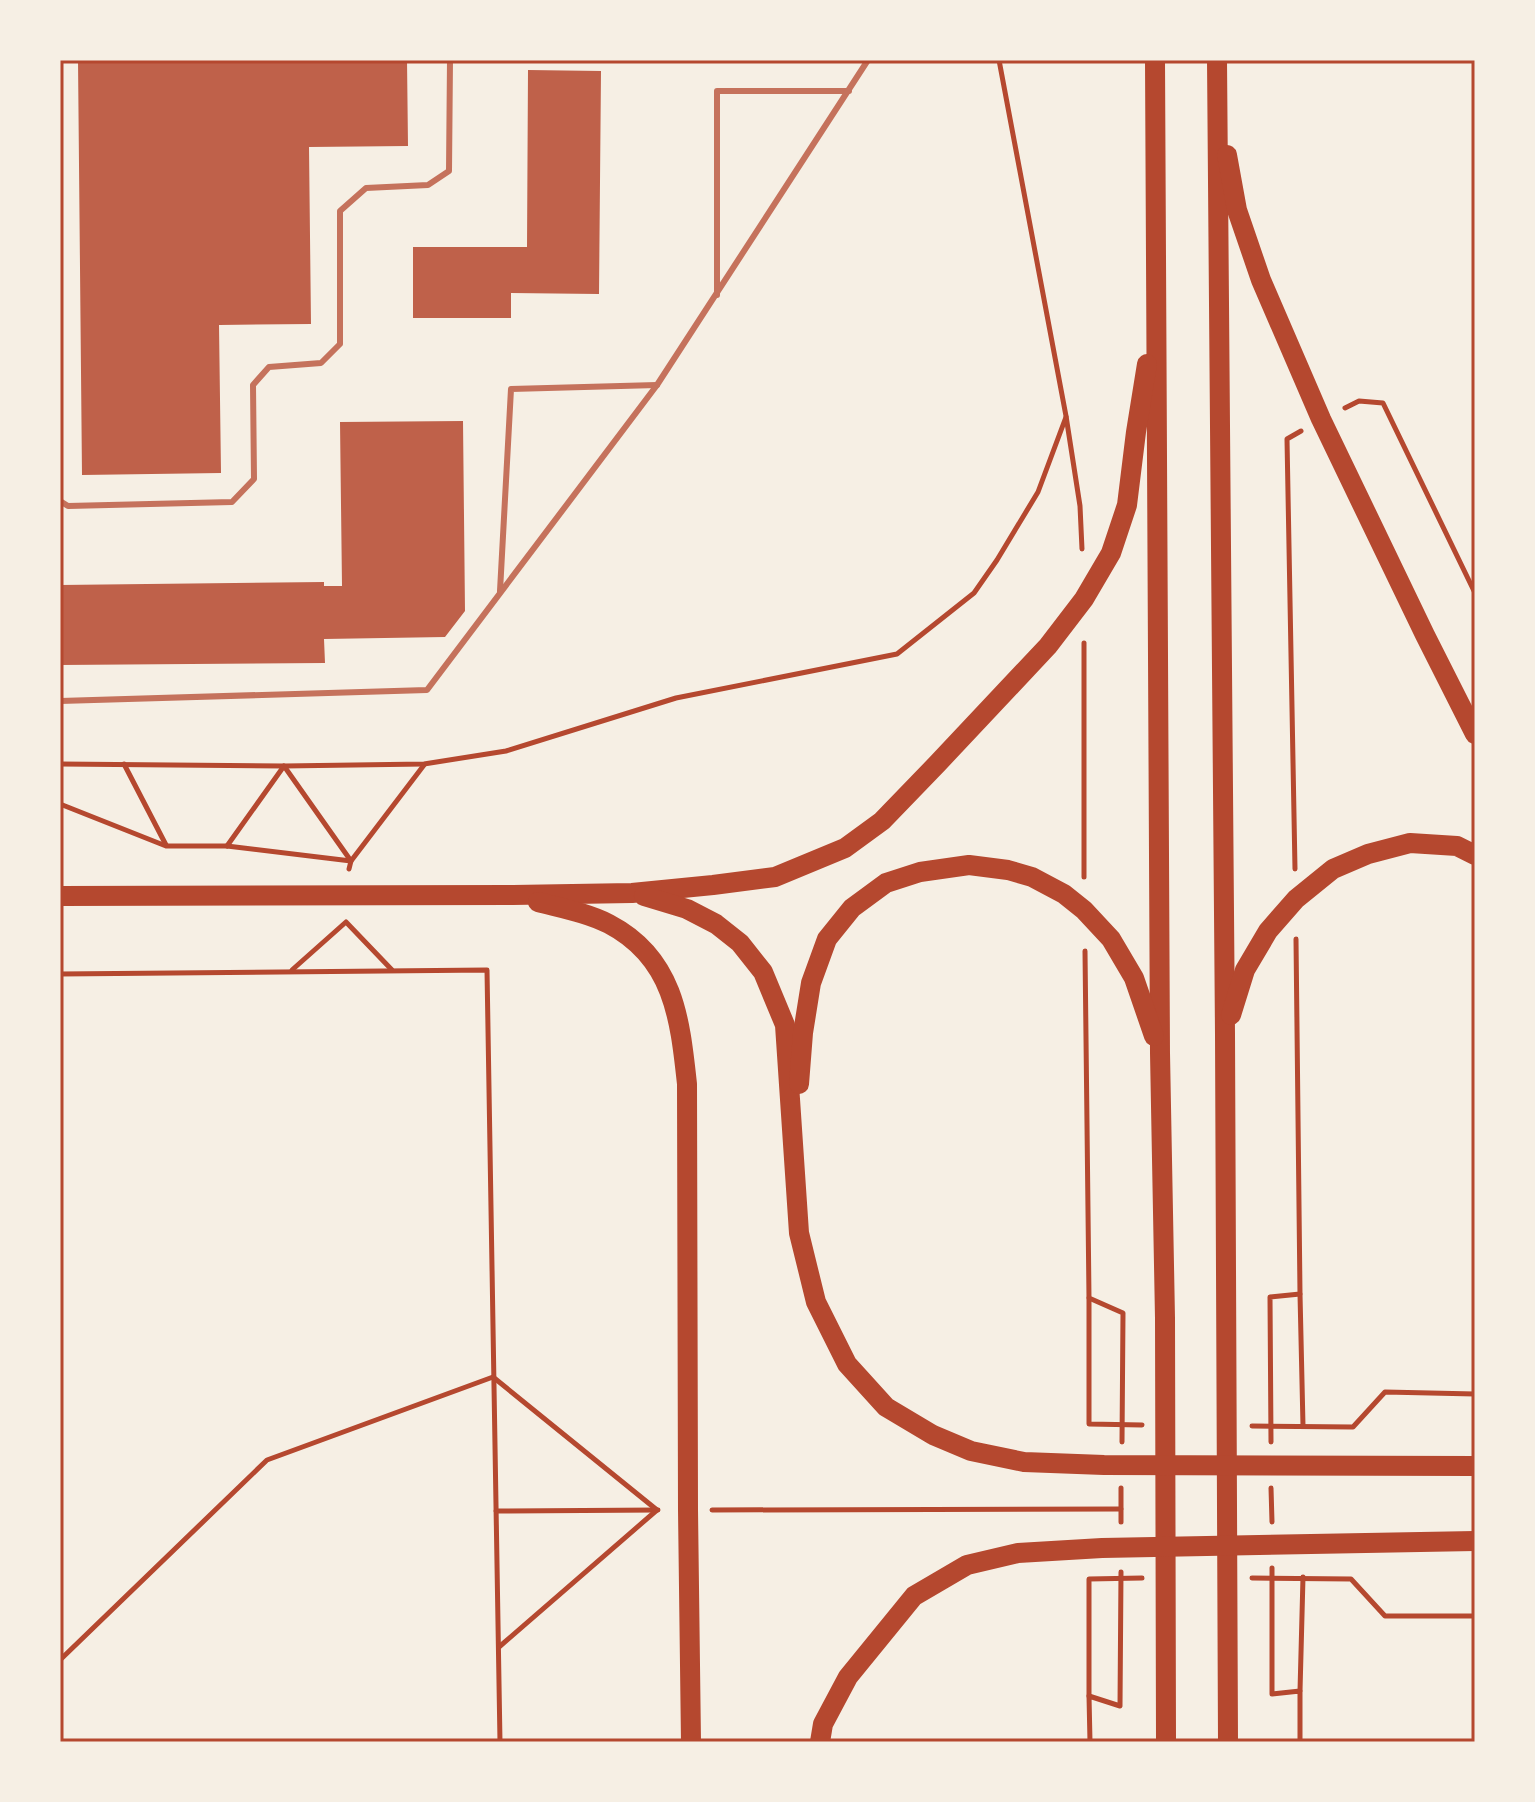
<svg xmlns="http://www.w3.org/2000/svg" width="1535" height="1802" viewBox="0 0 1535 1802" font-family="Rubik,sans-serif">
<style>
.building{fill:#bf614a}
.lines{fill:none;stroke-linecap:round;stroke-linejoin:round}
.path{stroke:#b5482f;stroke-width:5}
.service{stroke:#c5725c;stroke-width:6}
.primary{stroke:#b5482f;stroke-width:20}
.neatline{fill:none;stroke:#b5482f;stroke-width:3}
</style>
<rect width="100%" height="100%" fill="#f6efe4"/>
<!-- building -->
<g class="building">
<polygon points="78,60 407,60 408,146 309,147 311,324 219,325 221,473 82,475"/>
<polygon points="528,70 601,71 599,294 511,293 511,318 413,318 413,247 527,247"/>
<polygon points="463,421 465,611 445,637 324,639 325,663 60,665 60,585 324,582 324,586 342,586 340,422"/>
</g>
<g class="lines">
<!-- path -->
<g class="path">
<polyline points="999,60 1066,416 1080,506 1082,549"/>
<polyline points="1345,408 1359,401 1383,403 1475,593"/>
<polyline points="1084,643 1084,877"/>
<polyline points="60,764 284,766 424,764 506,751 676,698 897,654 974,593 997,560 1038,492 1066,417"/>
<polyline points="124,764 166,845"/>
<polyline points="60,804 166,846 227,846 351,861 349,869"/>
<polyline points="227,846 284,766 351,861 424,765"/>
<polyline points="1295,869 1287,439 1301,431"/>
<polyline points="1085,951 1089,1298 1123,1313 1122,1442"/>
<polyline points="292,970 346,922 392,970"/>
<polyline points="60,974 487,970 500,1742"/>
<polyline points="1300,1294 1303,1426"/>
<polyline points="1089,1298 1089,1424 1142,1425"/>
<polyline points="1252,1426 1353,1427 1385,1392 1475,1394"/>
<polyline points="1271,1442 1270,1297 1300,1294 1296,939"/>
<polyline points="1271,1488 1272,1522"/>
<polyline points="712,1510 1121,1509"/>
<polyline points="496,1511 658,1510"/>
<polyline points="1121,1522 1121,1488"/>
<polyline points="1272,1568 1272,1694 1300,1691 1300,1742"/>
<polyline points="1252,1578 1351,1579 1385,1616 1475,1616"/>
<polyline points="60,1660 267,1460 493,1377 657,1510 499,1647"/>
<polyline points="1300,1691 1303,1577"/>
<polyline points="1089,1696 1089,1579 1142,1578"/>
<polyline points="1090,1742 1089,1696 1120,1706 1121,1572"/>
</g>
<!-- service -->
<g class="service">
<polyline points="717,295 717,91 849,91"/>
<polyline points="60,501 68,506 232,502 254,479 253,385 269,367 321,363 340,344 340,211 366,188 428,185 449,171 450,60"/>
<polyline points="500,591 511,389 657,385"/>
<polyline points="60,701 427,690 657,385 868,60"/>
</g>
<!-- primary -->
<g class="primary">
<polyline points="1155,60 1160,1053 1165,1318 1166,1742"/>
<polyline points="1217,60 1225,1034 1228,1742"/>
<polyline points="1227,155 1237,210 1261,280 1321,419 1425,635 1475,734"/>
<polyline points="60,896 513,895 632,893 713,885 775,877 845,848 882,821 938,763 1048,646 1084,599 1111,553 1127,505 1136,432 1147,364"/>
<polyline points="644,896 687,909 716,924 740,943 763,972 785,1025 799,1233 816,1302 847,1364 886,1407 933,1435 971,1451 1024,1462 1104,1465 1475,1466"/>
<path d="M538,902C561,908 588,913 609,924C674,958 680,1019 687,1084L688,1510L691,1742"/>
<polyline points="1231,1015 1245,970 1268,931 1296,899 1333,869 1368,854 1410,843 1457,846 1475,855"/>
<polyline points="799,1084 803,1033 811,983 827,939 852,908 886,883 920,872 969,865 1008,870 1032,877 1064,894 1084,910 1111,939 1134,978 1154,1036"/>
<polyline points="820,1742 823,1724 848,1677 914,1596 967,1565 1018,1553 1102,1548 1475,1541"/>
</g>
</g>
<!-- border -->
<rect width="1535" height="1802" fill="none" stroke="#f6efe4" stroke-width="124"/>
<rect x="62" y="62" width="1411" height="1678" class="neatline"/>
</svg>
